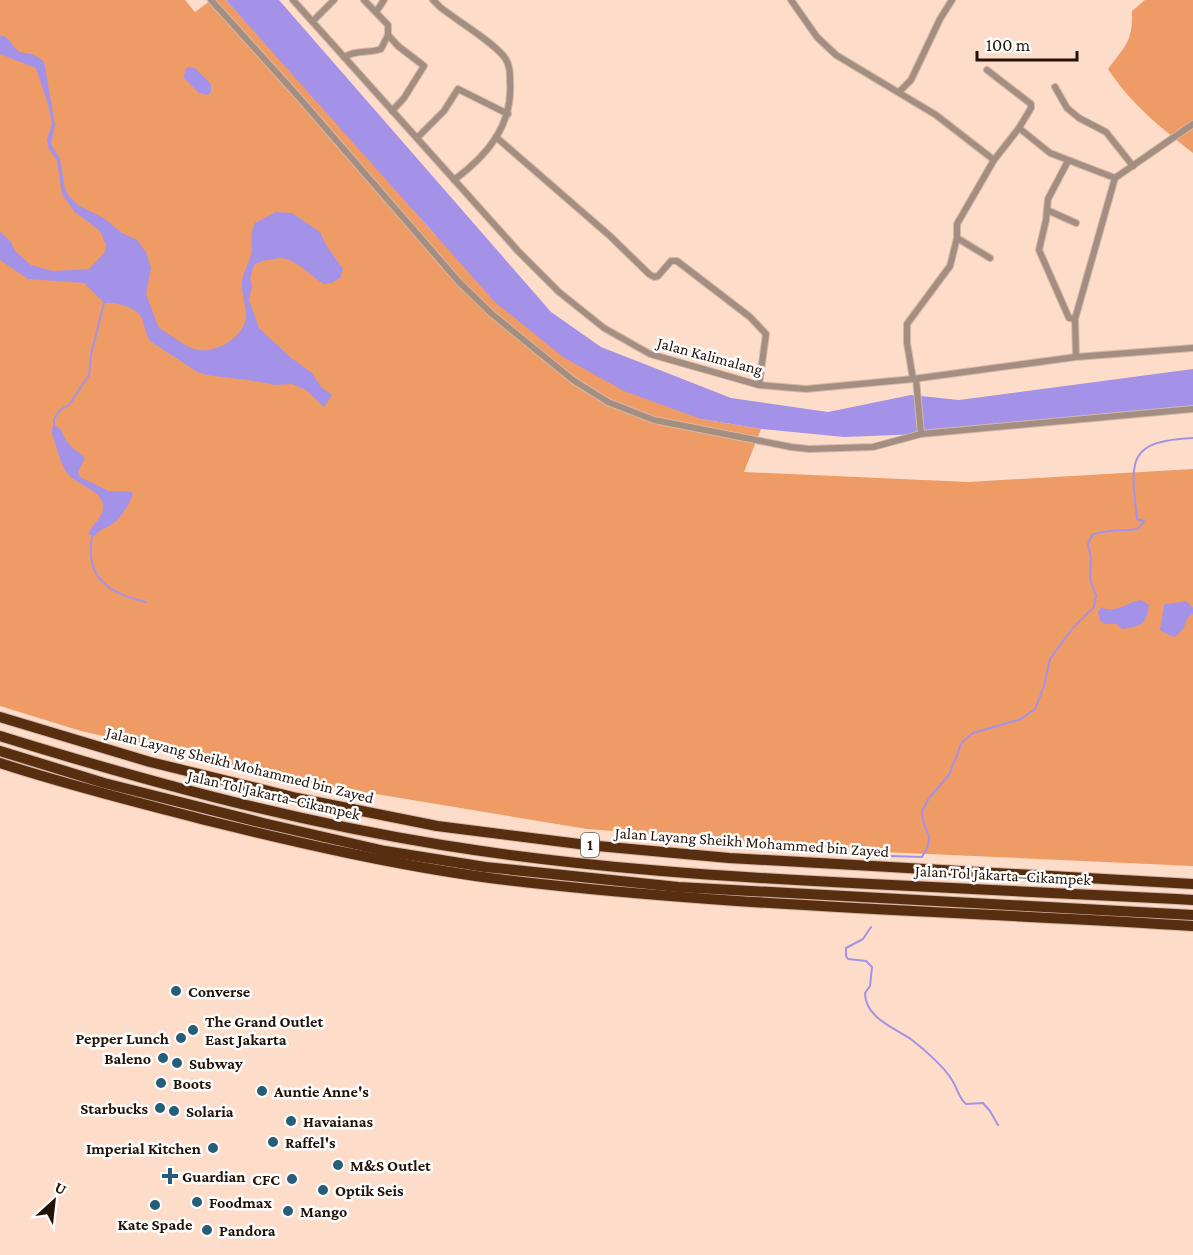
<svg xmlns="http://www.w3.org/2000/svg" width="1193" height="1255" viewBox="0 0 1193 1255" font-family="'Crimson Pro',serif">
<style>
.green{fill:#ef9b66}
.water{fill:#a392e7}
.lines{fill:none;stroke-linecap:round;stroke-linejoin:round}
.stream{stroke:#a392e7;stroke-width:2}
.minor-casing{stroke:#d6b8a7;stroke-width:8}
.motorway-casing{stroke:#d6b8a7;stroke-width:12}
.minor{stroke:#a48e81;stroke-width:6}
.motorway{stroke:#582e11;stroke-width:10}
.poi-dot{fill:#265d78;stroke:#fff;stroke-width:2}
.labels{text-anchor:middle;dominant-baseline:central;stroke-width:5;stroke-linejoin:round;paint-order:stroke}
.shield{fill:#fff;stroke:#665951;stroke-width:1.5}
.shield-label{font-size:15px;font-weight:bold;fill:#241207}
.street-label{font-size:16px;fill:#241207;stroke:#fff}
.poi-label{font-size:16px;font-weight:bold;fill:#241207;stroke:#fff;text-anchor:start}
</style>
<rect width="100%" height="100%" fill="#fdddca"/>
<!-- green -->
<g class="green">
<polygon points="0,0 185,0 195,12 211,0 226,0 343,129 435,235 701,419 761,429 744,472 968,482 1193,469 1193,866 883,852 587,829 310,783 81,731 0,706"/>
<path d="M1145,0H1193V153C1161,128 1130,103 1108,69C1125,46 1133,42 1132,11Z"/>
</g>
<!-- water -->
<g class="water">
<polygon points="226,0 279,0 551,312 601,347 731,398 828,412 911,395 959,400 1193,369 1193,408 921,434 844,437 761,429 701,419 624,391 563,357 495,302"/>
<path d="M0,35C10,37 11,45 17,50C22,54 27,53 31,54C36,55 40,59 44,61L55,125L51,144L60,159L65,189L69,196L78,205L105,219L122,233L137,240L146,252L151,268L146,294L158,326L162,330C173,336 187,349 199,350C217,353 243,337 246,318C247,309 242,296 242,286C241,272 251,262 252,250C252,238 250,235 255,223L276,212L292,213L320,232L326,245L343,269L340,278L331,283L323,284L300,266L288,259L280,258L262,261L254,265L250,278L252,285L249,300L259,328L290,357L312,373L321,387L332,395L324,407L306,390L292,384L275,385L248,380L206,375L196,371L150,341C145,333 145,325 141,317C136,307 115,302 104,303L84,283L28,279L0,260V232L11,242L15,251L31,265L53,271L89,269L105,252L106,245L100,231L74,211L62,194L57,161L48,147L47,139L52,124L48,104L36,68L0,54Z"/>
<polygon points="188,67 195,68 211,84 211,92 208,95 199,93 184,78 185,70"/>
<path d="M56,426C64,431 63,438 69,444C73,450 81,452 85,458L78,472L80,477L109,491H127L133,493C131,502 122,516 115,522C108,528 100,528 95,536L88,534C92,525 101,519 103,510C107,492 77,485 68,474C61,466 56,445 52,434V428Z"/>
<path d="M1141,600L1149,605C1146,625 1142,626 1122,629L1116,624H1104L1100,620L1098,612L1101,607C1116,615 1128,601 1141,600Z"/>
<path d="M1186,601L1193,608V614L1188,617L1183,629L1175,637L1165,633L1160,630L1164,605C1167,603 1179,603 1186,601Z"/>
</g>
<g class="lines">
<!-- stream -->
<g class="stream">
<polyline points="54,428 54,419 60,410 69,405 89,375 91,355 104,303"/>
<path d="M93,532C83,576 106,593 146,602"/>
<path d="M886,859L891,856L922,857L928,846L929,837L923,821L922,811L929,798L949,775L962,742L973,733L1021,719L1035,709L1044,686L1050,659L1072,629L1094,607L1096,596L1090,579L1091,558L1088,544L1092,535C1102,530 1124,531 1138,529L1144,521L1137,519C1131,462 1125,441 1193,438"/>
<path d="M871,927L863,939L846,948V956L848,959L866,961L872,967L870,986L865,993C865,1018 895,1028 912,1040C924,1049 945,1068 952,1080C958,1089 958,1097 966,1104L983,1103L990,1111L998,1125"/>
</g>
<defs>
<g id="minor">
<polyline points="211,0 296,94 459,282 492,314 573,380 608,402 654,420 791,447 809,449 873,447 921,434 1193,409"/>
<polyline points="293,0 518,251 559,292 604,328 650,354 759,385 806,389 913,379 1076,357 1193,348"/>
<path d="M433,0L440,7C456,20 495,43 505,58C510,65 510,73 510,81C513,125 488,155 454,180"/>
<polyline points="791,0 817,37 836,55 936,115 994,160"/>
<polyline points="376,12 384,0"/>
<polyline points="313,21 334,0"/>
<polyline points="388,35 398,46 424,66 404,98 392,111"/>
<path d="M344,57C358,49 366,54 381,49L388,35V25L364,0"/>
<polyline points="987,70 1031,104 1031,108 1019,128"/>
<polyline points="1055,87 1067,108 1079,118 1106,132 1133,166"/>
<polyline points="899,92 911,80 940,19 952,0"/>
<polyline points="496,137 610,236 649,274 654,277 658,276 671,261 677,261 750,317 766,334 759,385"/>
<polyline points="417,138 444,111 458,89 508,114"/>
<polyline points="1068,161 1048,199 1046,220 1039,250 1069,318 1075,319"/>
<polyline points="1047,210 1076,223"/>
<polyline points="957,238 990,258"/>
<polyline points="1076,357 1075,319 1115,178"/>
<polyline points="913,379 907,343 907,324 950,266 957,238 957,224 994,160 1019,128 1050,153 1115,178 1193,124"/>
<polyline points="916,379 921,434"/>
</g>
<g id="motorway">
<polyline points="0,717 150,762 297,798 437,826 587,845 729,858 1193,884"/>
<path d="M0,736C145,781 292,821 442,845C584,868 728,877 871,884C979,889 1086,894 1193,900"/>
<polyline points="0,751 104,783 263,823 385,851 485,867 678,887 1193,915"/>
<path d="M0,763C67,785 136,802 205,820C299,843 394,865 490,878C724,907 959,911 1193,926"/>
</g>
</defs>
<!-- minor casing -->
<use href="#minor" class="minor-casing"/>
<!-- motorway casing -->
<use href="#motorway" class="motorway-casing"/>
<!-- minor -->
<use href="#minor" class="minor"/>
<!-- motorway -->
<use href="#motorway" class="motorway"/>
</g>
<!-- markers -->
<g class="poi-dot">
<circle cx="176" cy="991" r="6"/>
<circle cx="193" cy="1030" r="6"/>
<circle cx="181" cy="1038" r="6"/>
<circle cx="163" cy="1058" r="6"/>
<circle cx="177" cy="1063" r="6"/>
<circle cx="161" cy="1083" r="6"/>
<circle cx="262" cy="1091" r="6"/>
<circle cx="160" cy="1108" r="6"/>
<circle cx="174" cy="1111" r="6"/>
<circle cx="291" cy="1121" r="6"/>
<circle cx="273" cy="1142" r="6"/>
<circle cx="213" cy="1148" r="6"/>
<circle cx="338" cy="1165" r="6"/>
<path d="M167 1167h6v6h6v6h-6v6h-6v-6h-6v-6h6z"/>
<circle cx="292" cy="1179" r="6"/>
<circle cx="323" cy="1190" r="6"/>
<circle cx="197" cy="1202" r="6"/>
<circle cx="155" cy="1205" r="6"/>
<circle cx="288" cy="1211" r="6"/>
<circle cx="207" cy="1230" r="6"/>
</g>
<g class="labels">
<!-- shield labels -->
<rect class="shield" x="581" y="833" width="18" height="24" rx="4.5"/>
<g class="shield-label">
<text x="590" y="845">1</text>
</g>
<!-- street labels -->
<g class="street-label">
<text transform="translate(710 356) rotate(15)">Jalan Kalimalang</text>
<text transform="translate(240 765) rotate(14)">Jalan Layang Sheikh Mohammed bin Zayed</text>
<text transform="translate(274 795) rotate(13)">Jalan Tol Jakarta–Cikampek</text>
<text transform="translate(752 842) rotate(4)">Jalan Layang Sheikh Mohammed bin Zayed</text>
<text transform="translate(1003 875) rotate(3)">Jalan Tol Jakarta–Cikampek</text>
</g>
<!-- poi labels -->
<g class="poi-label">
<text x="188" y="991">Converse</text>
<text x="205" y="1021">The Grand Outlet<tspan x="205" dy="18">East Jakarta</tspan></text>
<text x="169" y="1038" text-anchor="end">Pepper Lunch</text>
<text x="151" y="1058" text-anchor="end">Baleno</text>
<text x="189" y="1063">Subway</text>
<text x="173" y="1083">Boots</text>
<text x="274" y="1091">Auntie Anne's</text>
<text x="148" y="1108" text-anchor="end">Starbucks</text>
<text x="186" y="1111">Solaria</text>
<text x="303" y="1121">Havaianas</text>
<text x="285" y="1142">Raffel's</text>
<text x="201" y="1148" text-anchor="end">Imperial Kitchen</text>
<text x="350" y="1165">M&amp;S Outlet</text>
<text x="182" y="1176">Guardian</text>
<text x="280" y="1179" text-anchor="end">CFC</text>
<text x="335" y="1190">Optik Seis</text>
<text x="209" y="1202">Foodmax</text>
<text x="300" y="1211">Mango</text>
<text x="155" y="1224" text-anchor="middle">Kate Spade</text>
<text x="219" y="1230">Pandora</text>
</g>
</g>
<!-- north arrow -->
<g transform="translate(54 1201) rotate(27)" stroke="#ffffff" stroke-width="4.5" paint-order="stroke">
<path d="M0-4.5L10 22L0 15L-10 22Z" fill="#241207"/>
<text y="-9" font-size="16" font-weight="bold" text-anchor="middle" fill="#241207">U</text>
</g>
<!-- scale -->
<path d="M977 51v9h100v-9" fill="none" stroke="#241207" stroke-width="3"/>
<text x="986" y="51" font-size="18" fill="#241207" stroke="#ffffff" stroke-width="4.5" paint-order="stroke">100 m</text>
</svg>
